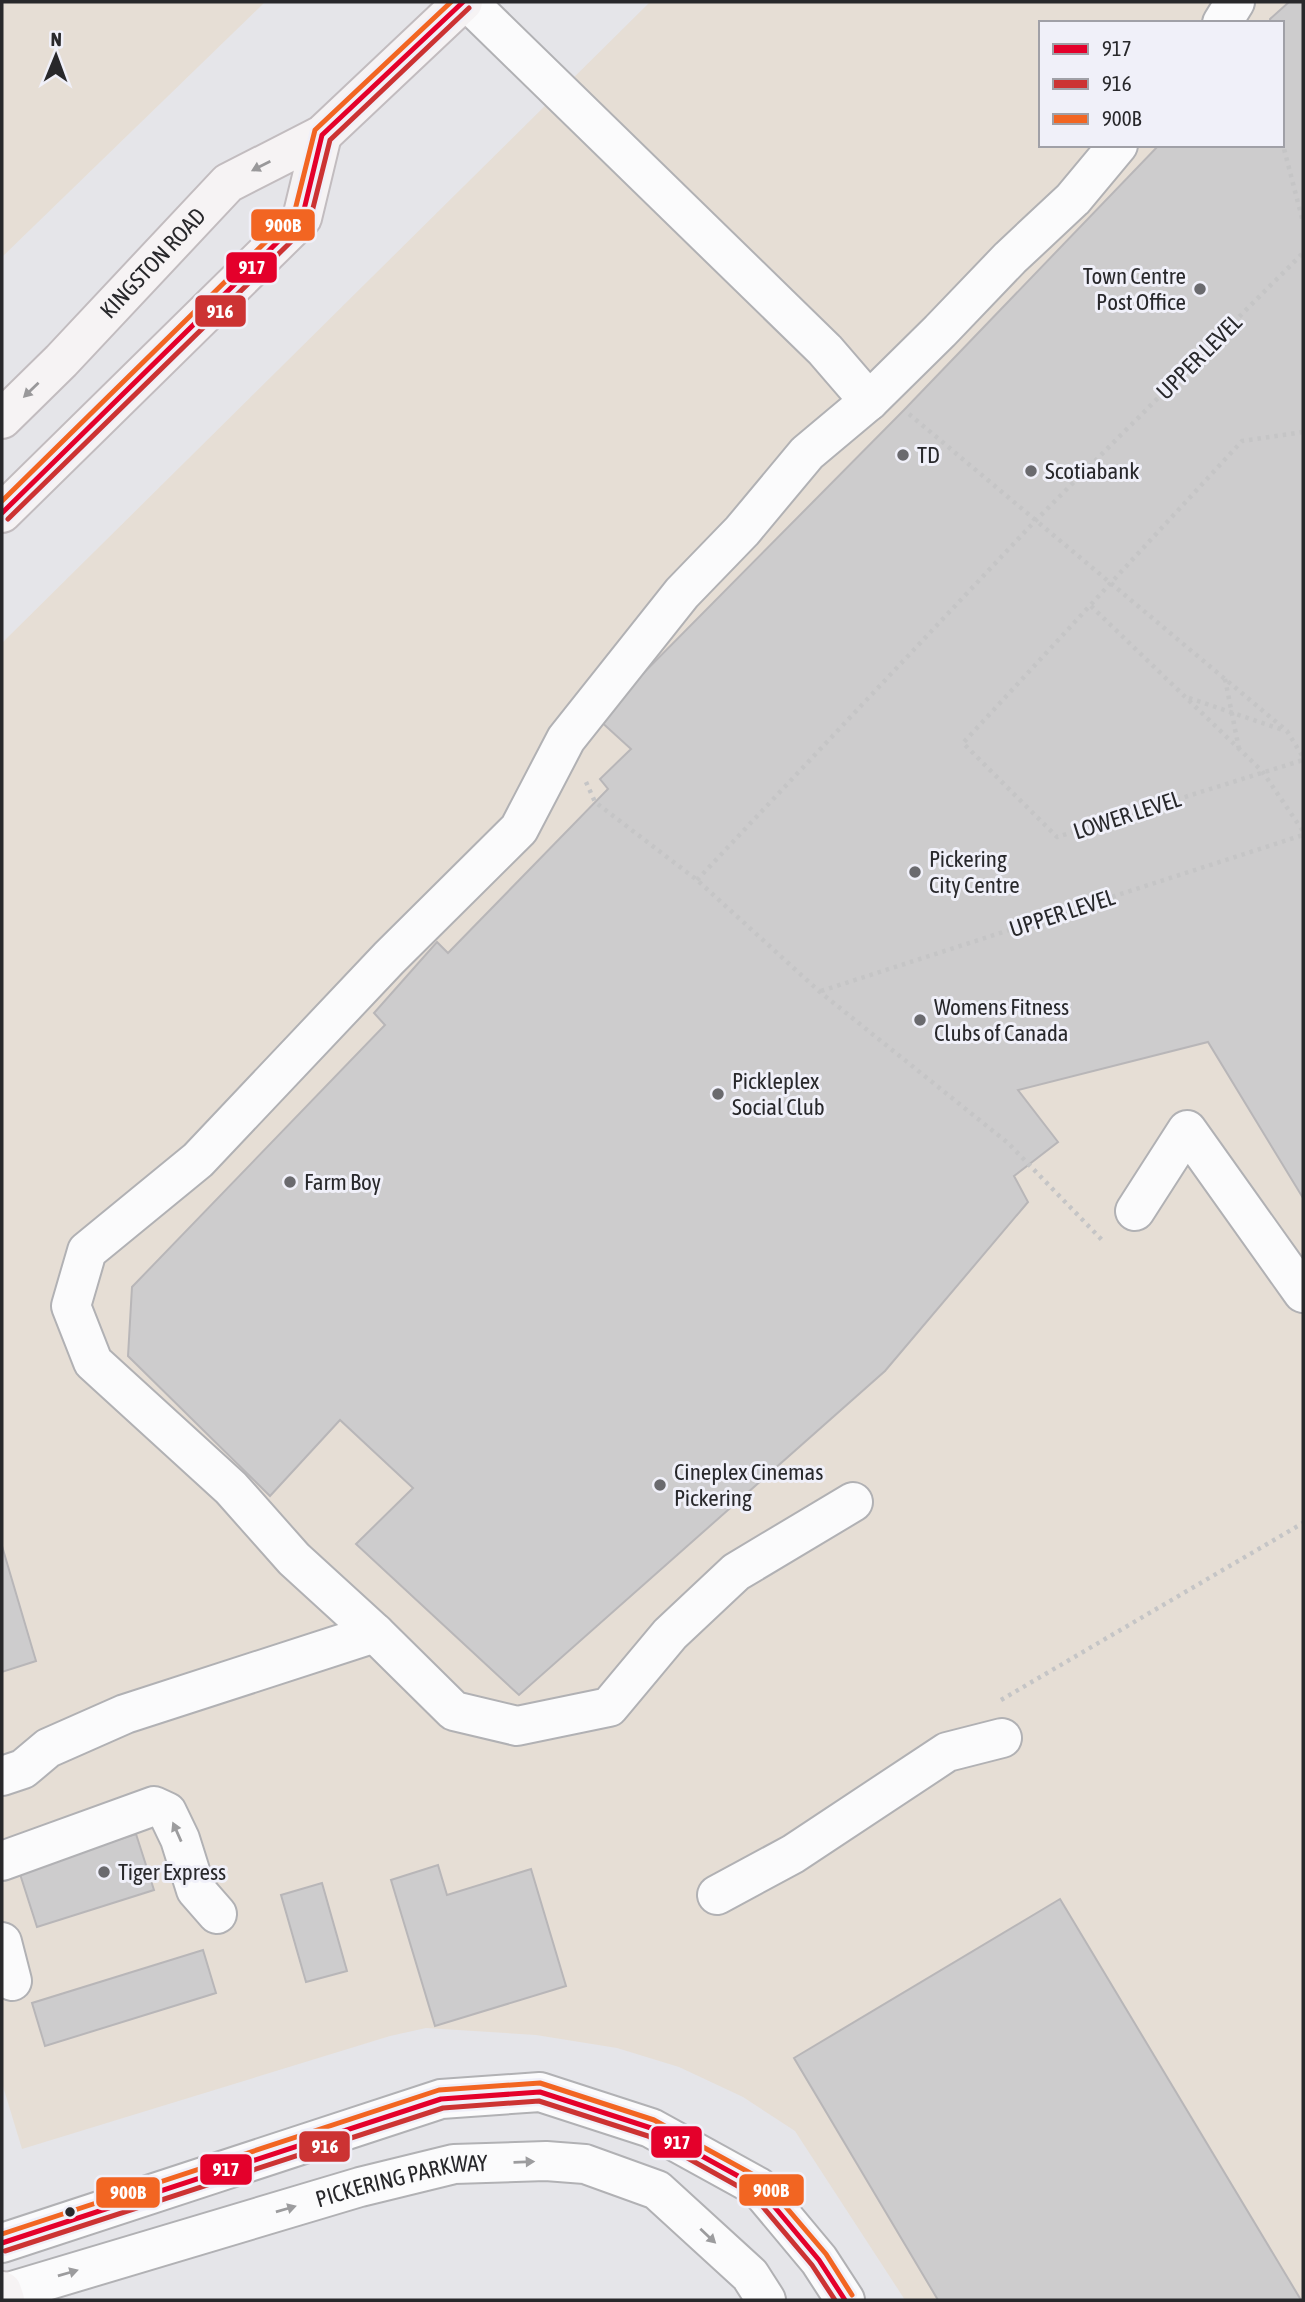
<svg xmlns="http://www.w3.org/2000/svg" width="1305" height="2302" viewBox="0 0 1305 2302" font-family="'Asap Condensed',sans-serif">
<style>
.commercial{fill:#e6ded5;fill-rule:evenodd}
.building{fill:#cdcccd;stroke:#b8b6b8;stroke-width:2}
.lines{fill:none;stroke-linecap:round;stroke-linejoin:round}
.minor-casing{stroke:#b1b1b4;stroke-width:42}
.major-casing{stroke:#c2bcbf;stroke-width:42}
.path{stroke:#c5c5c6;stroke-width:4.5;stroke-dasharray:3.5 5;stroke-linecap:butt}
.minor{stroke:#fbfbfc;stroke-width:38}
.major{stroke:#f6f3f4;stroke-width:38}
.bus-1-casing{stroke:#f0f0f9;stroke-width:10}
.bus-2-casing{stroke:#f0f0f9;stroke-width:10}
.bus-3-casing{stroke:#f0f0f9;stroke-width:10}
.bus-1{stroke:#e4002b;stroke-width:5}
.bus-2{stroke:#c33;stroke-width:5}
.bus-3{stroke:#f26522;stroke-width:5}
.oneway{fill:#99989a}
.oneway2{fill:#9c9c9e}
.poi-dot{fill:#6a6a6e;stroke:#f0f0f9;stroke-width:2.5}
.bus-dot{fill:#28282b;stroke:#f0f0f9;stroke-width:2.5}
.labels{text-anchor:middle;dominant-baseline:central;stroke-width:6;stroke-linejoin:round;paint-order:stroke}
.street-label{font-size:23px;fill:#28282b;stroke:#f0f0f9}
.poi-label{font-size:23px;fill:#28282b;stroke:#f0f0f9;text-anchor:start}
.line-badge{stroke:#f0f0f9;stroke-width:2.5}
.badge-label{font-size:19px;text-anchor:middle;font-weight:bold;fill:#fff}
</style>
<rect width="100%" height="100%" fill="#e5e5e9"/>
<!-- commercial -->
<g class="commercial">
<polygon points="2,2 265,2 2,257"/>
<path d="M650,2H1303V2300H905L795,2131L743,2097L679,2067L617,2048L536,2035L426,2028L390,2036L22,2149L2,2083V643ZM1041,23H1282V145H1041Z"/>
</g>
<!-- building -->
<g class="building">
<polygon points="1289,2 1303,2 1303,1198 1208,1042 1018,1090 1058,1142 1014,1176 1028,1202 885,1371 519,1695 356,1544 413,1488 340,1420 270,1496 128,1356 132,1287 385,1025 374,1013 437,942 448,953 608,789 600,779 631,749 598,719 904,410 1159,145 1282,145 1282,23 1271,23 1270,19"/>
<polygon points="2,1546 36,1661 2,1672"/>
<polygon points="136,1834 154,1890 37,1927 19,1871"/>
<polygon points="438,1865 447,1895 531,1869 566,1986 435,2026 391,1880"/>
<polygon points="322,1883 347,1971 306,1982 281,1895"/>
<polygon points="1060,1899 1301,2300 938,2300 794,2058"/>
<polygon points="203,1950 216,1993 45,2046 32,2003"/>
</g>
<g class="lines">
<defs>
<g id="minor">
<polyline points="468,2 825,350 869,401"/>
<polyline points="1222,23 1235,2"/>
<polyline points="1135,1211 1187,1130 1303,1293"/>
<polyline points="853,1502 736,1572 670,1634 609,1707 517,1726 454,1711 375,1633 294,1559 231,1488 93,1362 71,1306 87,1251 198,1160 389,958 519,829 566,739 682,593 742,531 807,453 869,401 940,331 1010,258 1073,199 1118,145"/>
<polyline points="2,1776 23,1769 48,1748 125,1714 375,1633"/>
<polyline points="2,1861 154,1806 167,1812 180,1839 196,1890 217,1914"/>
<polyline points="717,1895 793,1854 947,1752 1002,1738"/>
<polyline points="2,1942 12,1981"/>
<polyline points="2,2243 441,2099 540,2092 651,2128 758,2187 819,2260 845,2300"/>
<path id="s1" d="M2,2294L360,2187L454,2164L546,2161L585,2164L657,2190L750,2275L766,2300"/>
</g>
<g id="major">
<path id="s2" d="M2,419L61,361L228,183L322,135L463,2"/>
<polyline points="2,513 302,218 322,135"/>
<polyline points="2,2291 5,2300"/>
</g>
</defs>
<!-- minor casing -->
<use href="#minor" class="minor-casing"/>
<!-- major casing -->
<use href="#major" class="major-casing"/>
<!-- path -->
<g class="path">
<polyline points="1282,141 1303,222"/>
<polyline points="909,414 1287,731 1303,757"/>
<polyline points="1303,432 1242,441 963,743 1057,837 1303,760"/>
<polyline points="1091,606 1262,771 1303,831"/>
<polyline points="1225,679 1239,749"/>
<polyline points="1189,698 1283,730"/>
<polyline points="586,782 595,802 697,880 820,992 1008,1143 1104,1242"/>
<polyline points="697,880 1036,520 1303,253"/>
<polyline points="821,991 1303,835"/>
<polyline points="1001,1700 1303,1523"/>
</g>
<!-- minor -->
<use href="#minor" class="minor"/>
<!-- major -->
<use href="#major" class="major"/>
<defs>
<g id="bus-1">
<polyline points="2,513 302,218 322,135 463,2"/>
<polyline points="2,2243 441,2099 540,2092 651,2128 758,2187 819,2260 845,2300"/>
</g>
<g id="bus-2">
<polyline points="8,519 309,224 330,140 469,8"/>
<polyline points="5,2251 443,2108 539,2101 648,2136 752,2194 812,2265 835,2300"/>
</g>
<g id="bus-3">
<polyline points="2,501 294,214 315,130 451,2"/>
<polyline points="2,2234 439,2090 540,2083 654,2120 763,2180 826,2254 852,2295"/>
</g>
</defs>
<!-- bus-1 casing -->
<use href="#bus-1" class="bus-1-casing"/>
<!-- bus-2 casing -->
<use href="#bus-2" class="bus-2-casing"/>
<!-- bus-3 casing -->
<use href="#bus-3" class="bus-3-casing"/>
<!-- bus-1 -->
<use href="#bus-1" class="bus-1"/>
<!-- bus-2 -->
<use href="#bus-2" class="bus-2"/>
<!-- bus-3 -->
<use href="#bus-3" class="bus-3"/>
</g>
<!-- one-way arrows -->
<defs><path id="oneway-solid" d="M-6-.8H1V-3.2L6.5 0L1 3.2V.8H-6Z" transform="scale(1.75)"/></defs>
<g class="oneway">
<use href="#oneway-solid" transform="translate(261 166) rotate(153)"/>
<use href="#oneway-solid" transform="translate(31 390) rotate(136)"/>
</g>
<g class="oneway2">
<use href="#oneway-solid" transform="translate(177 1832) rotate(-114)"/>
<use href="#oneway-solid" transform="translate(524 2162) rotate(-2)"/>
<use href="#oneway-solid" transform="translate(286 2209) rotate(-16)"/>
<use href="#oneway-solid" transform="translate(708 2236) rotate(43)"/>
<use href="#oneway-solid" transform="translate(68 2273) rotate(-16)"/>
</g>
<!-- markers -->
<g class="poi-dot">
<circle cx="1200" cy="289" r="7"/>
<circle cx="903" cy="455" r="7"/>
<circle cx="1031" cy="471" r="7"/>
<circle cx="915" cy="872" r="7"/>
<circle cx="920" cy="1020" r="7"/>
<circle cx="718" cy="1094" r="7"/>
<circle cx="290" cy="1182" r="7"/>
<circle cx="660" cy="1485" r="7"/>
<circle cx="104" cy="1872" r="7"/>
</g>
<circle class="bus-dot" cx="70" cy="2212" r="6"/>
<g class="labels">
<!-- street labels -->
<g class="street-label">
<text stroke="none"><textPath href="#s2" startOffset="217">KINGSTON ROAD</textPath></text>
<text transform="translate(1199 357) rotate(-45)">UPPER LEVEL</text>
<text transform="translate(1127 815) rotate(-18)">LOWER LEVEL</text>
<text transform="translate(1062 913) rotate(-18)">UPPER LEVEL</text>
<text stroke="none"><textPath href="#s1" startOffset="416">PICKERING PARKWAY</textPath></text>
</g>
<!-- poi labels -->
<g class="poi-label">
<text x="1186" y="276" text-anchor="end">Town Centre<tspan x="1186" dy="26">Post Office</tspan></text>
<text x="917" y="455">TD</text>
<text x="1045" y="471">Scotiabank</text>
<text x="929" y="859">Pickering<tspan x="929" dy="26">City Centre</tspan></text>
<text x="934" y="1007">Womens Fitness<tspan x="934" dy="26">Clubs of Canada</tspan></text>
<text x="732" y="1081">Pickleplex<tspan x="732" dy="26">Social Club</tspan></text>
<text x="304" y="1182">Farm Boy</text>
<text x="674" y="1472">Cineplex Cinemas<tspan x="674" dy="26">Pickering</tspan></text>
<text x="118" y="1872">Tiger Express</text>
</g>
</g>
<g class="line-badge">
<rect x="250" y="208" width="66" height="34" rx="7" fill="#f26522"/>
<rect x="225" y="251" width="53" height="33" rx="7" fill="#e4002b"/>
<rect x="194" y="294" width="53" height="34" rx="7" fill="#c33"/>
<rect x="650" y="2125" width="53" height="34" rx="7" fill="#e4002b"/>
<rect x="298" y="2130" width="53" height="33" rx="7" fill="#c33"/>
<rect x="199" y="2153" width="54" height="33" rx="7" fill="#e4002b"/>
<rect x="738" y="2173" width="67" height="34" rx="7" fill="#f26522"/>
<rect x="95" y="2176" width="66" height="33" rx="7" fill="#f26522"/>
</g>
<g class="badge-label">
<text x="283" y="232">900B</text>
<text x="252" y="274">917</text>
<text x="220" y="318">916</text>
<text x="677" y="2149">917</text>
<text x="325" y="2153">916</text>
<text x="226" y="2176">917</text>
<text x="771" y="2197">900B</text>
<text x="128" y="2199">900B</text>
</g>
<!-- border -->
<rect width="1305" height="2302" fill="none" stroke="#28282b" stroke-width="7"/>
<!-- legend -->
<rect x="1039" y="21" width="245" height="126" fill="#f0f0f9" stroke="#a0a0a7" stroke-width="2"/>
<rect x="1053" y="44" width="35" height="10" fill="#e4002b" stroke="#a0a0a7" stroke-width="2"/>
<text x="1102" y="56" font-size="21" fill="#28282b">917</text>
<rect x="1053" y="79" width="35" height="10" fill="#cc3333" stroke="#a0a0a7" stroke-width="2"/>
<text x="1102" y="91" font-size="21" fill="#28282b">916</text>
<rect x="1053" y="114" width="35" height="10" fill="#f26522" stroke="#a0a0a7" stroke-width="2"/>
<text x="1102" y="126" font-size="21" fill="#28282b">900B</text>
<!-- north arrow -->
<g transform="translate(56 56) rotate(1)" stroke="#f0f0f9" stroke-width="5" paint-order="stroke">
<path d="M0-5L12 26L0 18L-12 26Z" fill="#28282b"/>
<text y="-10" font-size="19" font-weight="bold" text-anchor="middle" fill="#28282b">N</text>
</g>
</svg>
